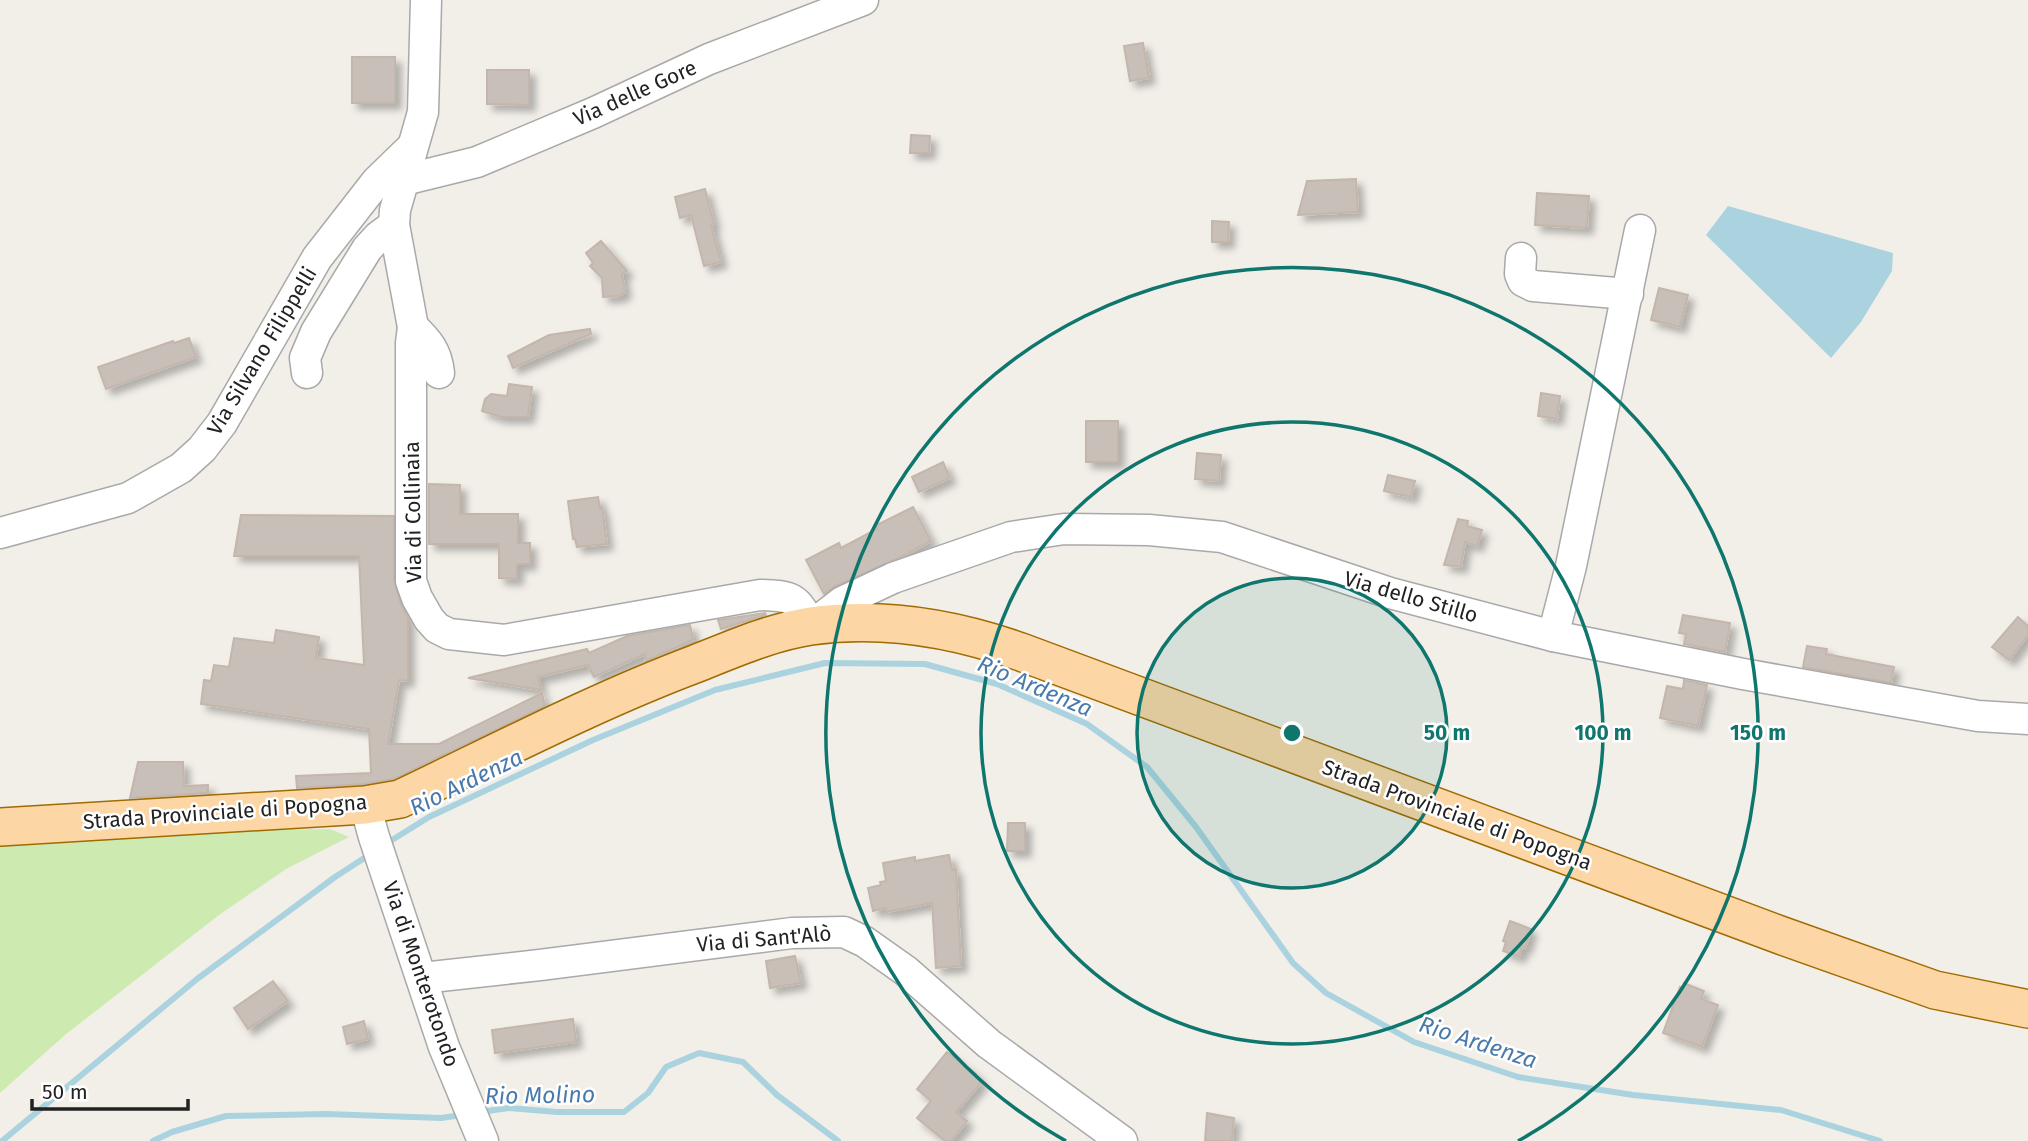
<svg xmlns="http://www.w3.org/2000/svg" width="2028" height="1141" viewBox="0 0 2028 1141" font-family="'Fira Sans',sans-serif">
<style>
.grass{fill:#cdebb0}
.water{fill:#aad3df}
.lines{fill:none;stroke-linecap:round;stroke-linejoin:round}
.stream{stroke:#aad3df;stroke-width:6}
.building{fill:#c7bfb8;stroke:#c4b6ab;stroke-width:2;filter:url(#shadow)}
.minor-casing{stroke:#a9a9a9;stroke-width:33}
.major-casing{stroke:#a06b00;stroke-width:40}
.minor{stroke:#fff;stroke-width:30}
.major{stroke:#fcd6a4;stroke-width:37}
.ring{fill:none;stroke:#0f766e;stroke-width:3.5}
.labels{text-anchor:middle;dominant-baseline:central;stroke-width:5;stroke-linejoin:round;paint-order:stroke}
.street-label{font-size:21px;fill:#222;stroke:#fff}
.water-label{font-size:23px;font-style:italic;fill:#4a7aab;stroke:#fff}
.centre{fill:#0f766e;stroke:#fff;stroke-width:3.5}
.ring-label{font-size:21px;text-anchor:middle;font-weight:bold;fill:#0f766e;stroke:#fff;stroke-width:5;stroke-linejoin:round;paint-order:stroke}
</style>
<defs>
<filter id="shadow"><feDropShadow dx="6" dy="6" stdDeviation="3.5" flood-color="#0004"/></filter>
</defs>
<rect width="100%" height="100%" fill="#f2efe9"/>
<!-- grass -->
<polygon class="grass" points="330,829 349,837 286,869 219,915 65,1035 0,1093 0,844 255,830"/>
<!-- water -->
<polygon class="water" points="1728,206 1893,253 1892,271 1861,322 1831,358 1706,235"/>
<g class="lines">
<!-- stream -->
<g class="stream">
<polyline points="384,845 429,817 593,740 715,690 825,663 925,664 997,684 1087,724 1147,767 1196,827 1293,963 1326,993 1414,1042 1518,1077 1633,1095 1781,1110 1880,1141"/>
<polyline points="480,1112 509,1108 557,1112 624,1112 648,1093 666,1067 699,1053 743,1062 777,1095 838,1141"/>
<polyline points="2,1141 197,979 335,877 372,853"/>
<polyline points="153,1141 172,1132 226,1116 326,1114 441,1118 462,1115"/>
</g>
</g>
<!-- building -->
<g class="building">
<polygon points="1143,43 1149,78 1130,81 1124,46"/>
<rect x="352" y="57" width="43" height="46"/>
<polygon points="487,70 529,70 529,105 487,104"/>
<polygon points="911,135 930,136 929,153 910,153"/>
<polygon points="1356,179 1358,212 1298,215 1307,181"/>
<polygon points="705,189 714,224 711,225 721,262 704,266 691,215 680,218 675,197"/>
<polygon points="1537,193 1589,196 1587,228 1535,225"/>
<polygon points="1212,221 1229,222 1228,242 1212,242"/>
<polygon points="601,241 627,271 622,274 625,292 619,296 603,297 602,278 590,266 593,263 586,253"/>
<polygon points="1659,288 1688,295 1680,327 1651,320"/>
<polygon points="590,329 591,334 513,368 508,356 549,335"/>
<polygon points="189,338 196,357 106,389 98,367 173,341 174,343"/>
<polygon points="509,384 532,387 528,417 501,417 482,411 485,399 491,394 507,396"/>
<polygon points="1541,393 1560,396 1557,419 1538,416"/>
<rect x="1086" y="421" width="32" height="41"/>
<polygon points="1197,453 1221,455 1219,481 1195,479"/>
<polygon points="943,462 950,478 919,492 912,477"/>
<polygon points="1388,475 1415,481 1411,497 1384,491"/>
<polygon points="429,484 460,485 460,514 518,514 518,543 530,543 530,564 517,564 517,579 499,578 499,544 429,544"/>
<polygon points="598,497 600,508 602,507 607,544 577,547 575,539 573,539 568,501"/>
<polygon points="913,507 931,541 903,556 835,586 824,594 806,560 839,543 841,548 877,529 875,526"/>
<polygon points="241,515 394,516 394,581 401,604 408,618 408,681 399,680 388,744 439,744 542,693 545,706 394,779 363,784 297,788 296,776 371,773 369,729 201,704 204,680 211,681 214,665 229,667 234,638 274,643 276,630 319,637 316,658 364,665 359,556 234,556"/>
<polygon points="1458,519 1468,521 1467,526 1482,530 1477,546 1465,542 1461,567 1444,565"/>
<polygon points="765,613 766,615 721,629 718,620"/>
<polygon points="1683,615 1730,623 1725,652 1684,644 1686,634 1679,633"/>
<polygon points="2018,617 2028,626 2028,635 2009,660 1992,647"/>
<polygon points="690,625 693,640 650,659 646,661 645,654 594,677 588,665 538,677 541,690 468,678 587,649 589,653 627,636"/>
<polygon points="1807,646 1827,649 1826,654 1894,667 1891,683 1803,667"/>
<polygon points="1684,680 1707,685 1698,726 1660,718 1667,686 1683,689"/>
<polygon points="138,762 183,762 184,786 208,785 208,793 130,798"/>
<polygon points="1008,823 1025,823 1025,851 1007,851"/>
<polygon points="949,855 952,870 956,869 961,966 936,968 932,903 886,912 886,908 873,911 868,888 881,885 880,882 886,881 883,863 915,857 915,861"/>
<polygon points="1510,921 1531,929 1525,948 1522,947 1519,957 1503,951 1506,942 1503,941"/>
<polygon points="795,956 801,983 770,988 766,961"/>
<polygon points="273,981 288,1001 248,1029 234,1008"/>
<polygon points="1684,983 1704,991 1701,999 1718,1005 1702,1047 1663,1033 1680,987 1682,988"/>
<polygon points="573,1019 576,1042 495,1053 492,1030"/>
<polygon points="364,1021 368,1039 347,1044 343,1027"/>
<polygon points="947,1052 976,1074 981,1083 956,1112 967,1121 951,1141 945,1141 917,1118 931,1101 917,1089"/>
<polygon points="1207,1113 1234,1118 1232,1141 1205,1141"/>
</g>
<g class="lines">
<defs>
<g id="minor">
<path d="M426,0L423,112L395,210L394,225L413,327L411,343V581L417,598L429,619L437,628L449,634L504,640L760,595C793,596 796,597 811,626L842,602L893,578L1011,537L1064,529L1149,530L1222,537L1390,593L1553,636L1743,674L1978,716L2028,719"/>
<polyline points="404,180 477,162 593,113 709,59 863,0"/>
<polyline points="1521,258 1520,274 1523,281 1533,286 1628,294"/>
<path d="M413,327C428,341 437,352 439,373"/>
<polyline points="307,373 305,358 316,332 367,249 379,236 394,225"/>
<polyline points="0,533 128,498 181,468 202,449 222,423 317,258 377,181 411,148"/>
<polyline points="1553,636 1571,566 1640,230"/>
<polyline points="365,805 374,837 444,1047 483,1141"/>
<polyline points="422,978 540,965 792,933 844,932 865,942 906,971 989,1044 1122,1141"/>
</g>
<path id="major" d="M0,827L365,805L400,799C497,753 594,702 695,664C733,649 771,632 811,626C883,616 953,628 1021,652L1780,935L1935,990L2028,1009"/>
</defs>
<!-- minor casing -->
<use href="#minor" class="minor-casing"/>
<!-- major casing -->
<use href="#major" class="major-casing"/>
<!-- minor -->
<use href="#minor" class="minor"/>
<!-- major -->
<use href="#major" class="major"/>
</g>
<!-- distance rings -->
<circle cx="1292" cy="733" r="155" fill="#0f766e" fill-opacity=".12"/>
<g class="ring">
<circle cx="1292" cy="733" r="155"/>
<circle cx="1292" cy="733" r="311"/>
<path d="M1066 1141A466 466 0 1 1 1518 1141"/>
</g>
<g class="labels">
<!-- street labels -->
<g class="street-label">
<text transform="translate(635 93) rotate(-24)">Via delle Gore</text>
<text transform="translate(262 351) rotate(-59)">Via Silvano Filippelli</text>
<text transform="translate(413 512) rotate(-91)">Via di Collinaia</text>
<text transform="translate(1411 597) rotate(16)">Via dello Stillo</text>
<text transform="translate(225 812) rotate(-4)">Strada Provinciale di Popogna</text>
<text transform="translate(1457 815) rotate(20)">Strada Provinciale di Popogna</text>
<text transform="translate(764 939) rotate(-5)">Via di Sant'Alò</text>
<text transform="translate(421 974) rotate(71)">Via di Monterotondo</text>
</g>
<!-- water labels -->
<g class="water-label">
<text transform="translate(1035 686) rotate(23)">Rio Ardenza</text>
<text transform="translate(466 782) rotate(-26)">Rio Ardenza</text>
<text transform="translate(1478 1042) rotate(18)">Rio Ardenza</text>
<text transform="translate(540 1095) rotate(-1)">Rio Molino</text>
</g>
</g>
<circle cx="1292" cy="733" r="10" class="centre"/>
<g class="ring-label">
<text x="1447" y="740">50 m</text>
<text x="1603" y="740">100 m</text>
<text x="1758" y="740">150 m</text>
</g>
<!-- scale -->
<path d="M32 1099v10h156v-10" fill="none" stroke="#222222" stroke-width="3.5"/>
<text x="42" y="1099" font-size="21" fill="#222222" stroke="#ffffff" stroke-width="5" paint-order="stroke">50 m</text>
</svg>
